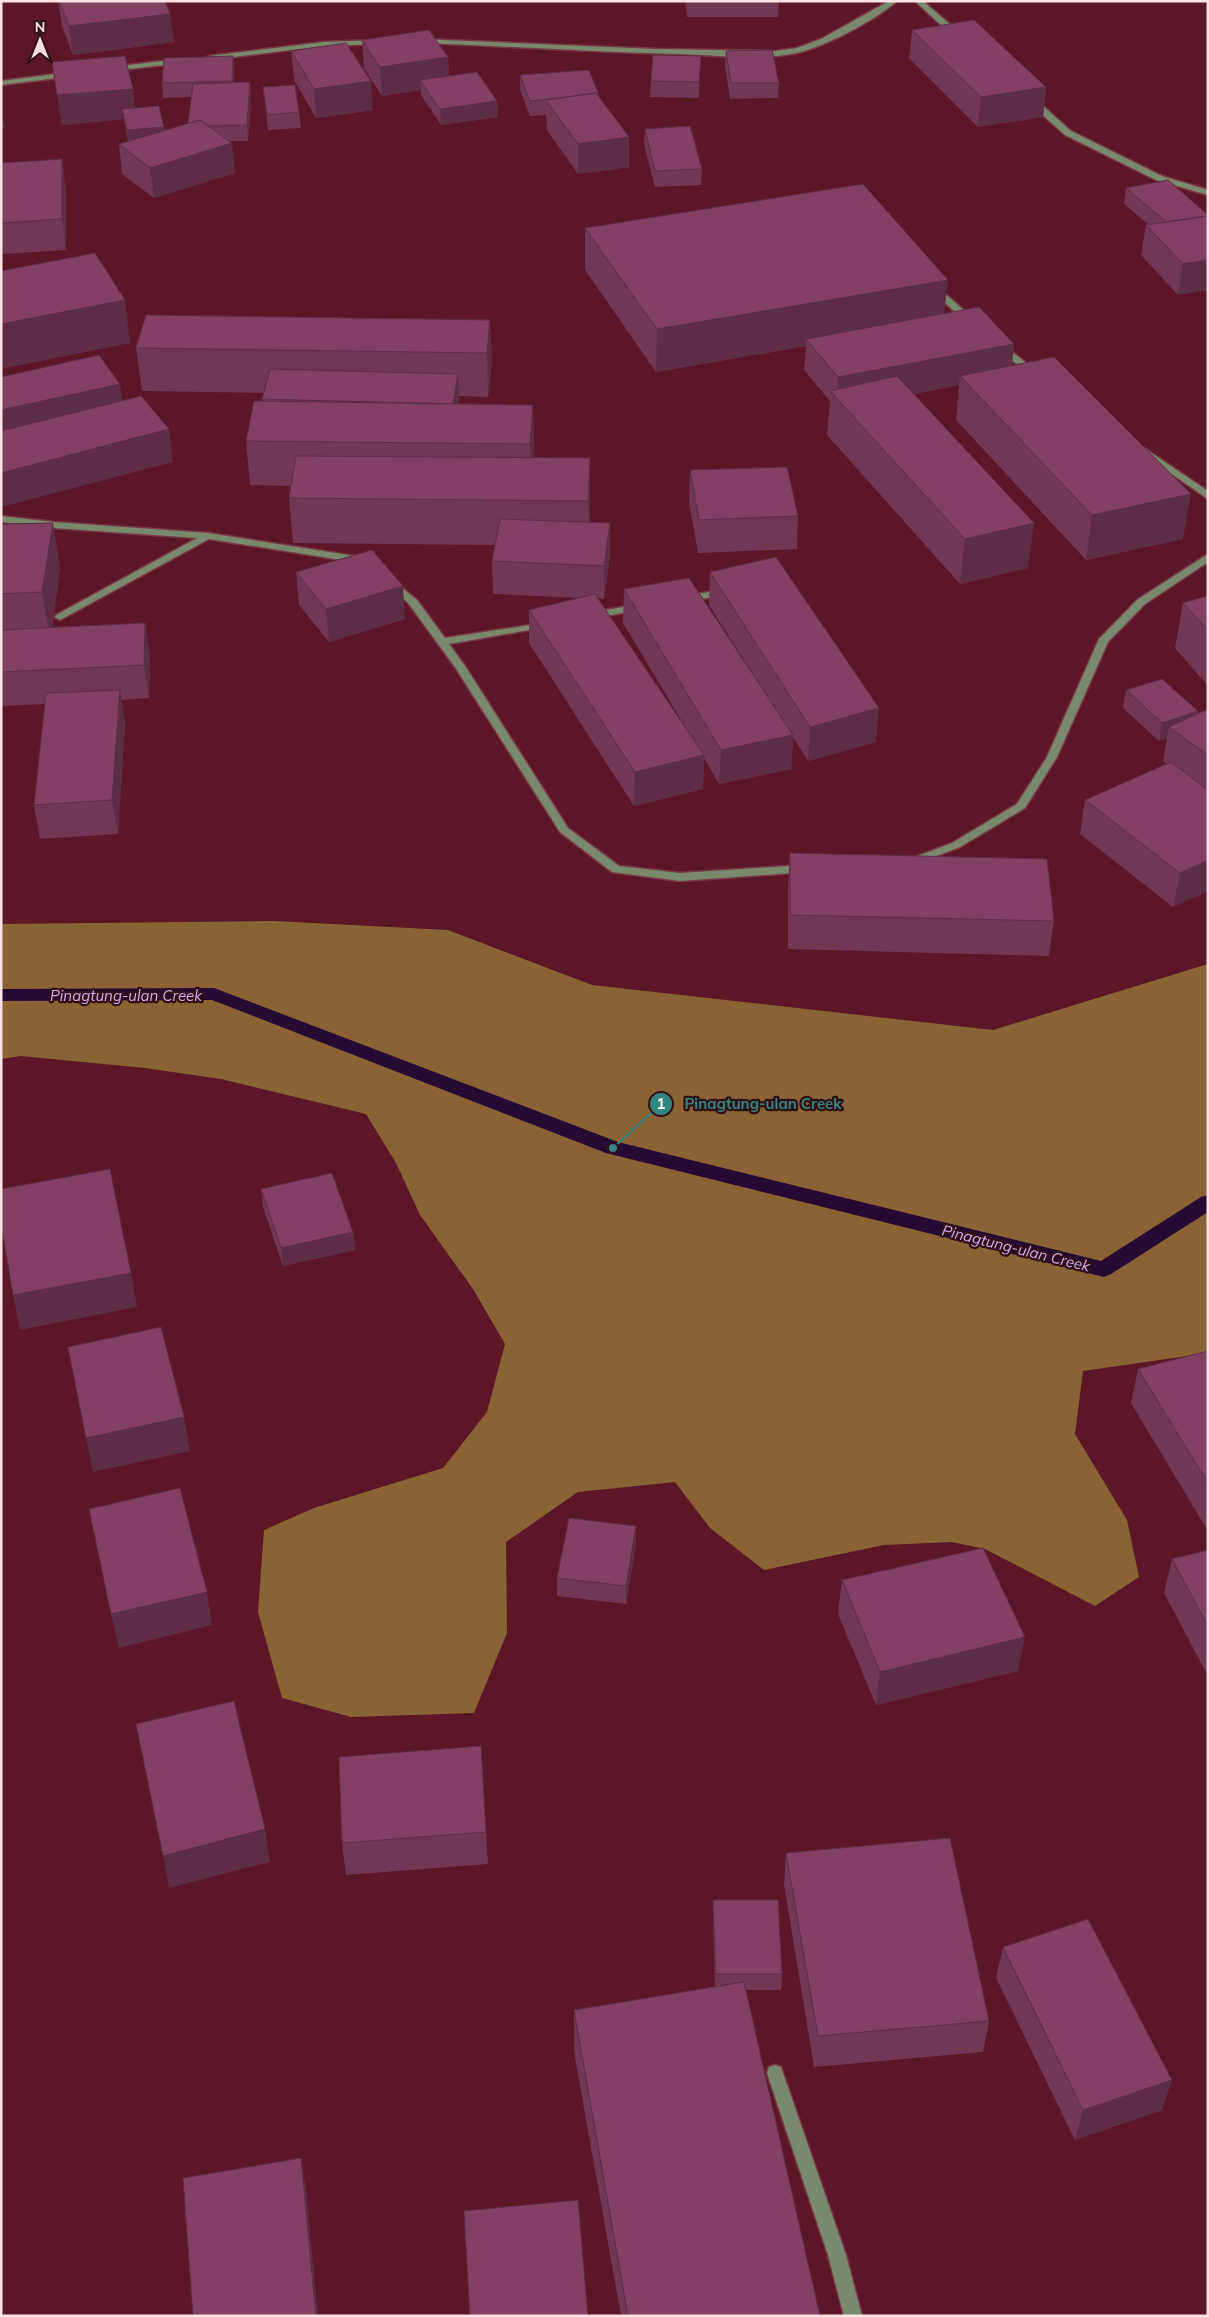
<svg xmlns="http://www.w3.org/2000/svg" width="1209" height="2317" viewBox="0 0 1209 2317" font-family="Mulish,sans-serif">
<style>
.forest{fill:#896333}
.lines{fill:none;stroke-linecap:round;stroke-linejoin:round}
.stream{fill:#260a34;fill-rule:evenodd}
.minor-casing{stroke:#773745;stroke-width:3}
.minor{fill:#79896c;fill-rule:evenodd}
.wall{fill:#723754}
.shaded-wall{fill:#5c2d45}
.building{fill:#844062;stroke:#5c2d45}
.labels{text-anchor:middle;dominant-baseline:central;stroke-width:4.5;stroke-linejoin:round;paint-order:stroke}
.water-label{font-size:15px;font-style:italic;fill:#d6aaf4;stroke:#2f1016}
.leader{fill:none;stroke:#338680;stroke-width:2}
.callout-dot{fill:#338680;stroke:#2f1016;stroke-width:2}
.mark-label{font-size:15px;text-anchor:middle;font-weight:bold;fill:#fff}
.callout-label{font-size:15px;text-anchor:middle;font-weight:bold;fill:#338680;stroke:#2f1016;stroke-width:4.5;stroke-linejoin:round;paint-order:stroke}
</style>
<rect width="100%" height="100%" fill="#5d1627"/>
<!-- forest -->
<polygon class="forest" points="274,921 448,930 592,985 993,1030 1208,964 1208,1353 1083,1371 1075,1434 1127,1520 1139,1577 1095,1606 985,1549 952,1542 884,1545 764,1570 710,1528 675,1482 578,1492 506,1542 507,1633 474,1713 351,1717 282,1698 258,1612 264,1530 314,1508 443,1468 487,1412 505,1344 473,1289 420,1215 396,1163 366,1114 221,1079 145,1068 21,1056 1,1059 1,924"/>
<g class="lines">
<!-- stream -->
<polygon class="stream" points="214,988 618,1142 1101,1261 1201,1197 1208,1195 1208,1212 1111,1274 1104,1277 606,1153 212,1000 1,1001 1,989"/>
<defs>
<g id="minor">
<path d="M889,1H897C876,20 824,47 797,53C758,61 718,55 679,54C593,52 507,46 421,43L417,41L421,39L656,49L775,51L797,48L821,39Z"/>
<polygon points="915,1 923,1 961,34 961,38 955,38"/>
<polygon points="378,40 381,40 381,44 324,46 209,60 205,58 209,56 324,42"/>
<polygon points="179,59 182,59 182,63 112,71 108,69 112,67"/>
<polygon points="70,72 74,74 73,76 1,85 1,81"/>
<polygon points="1028,98 1034,98 1071,131 1162,176 1208,190 1208,195 1156,180 1065,135 1028,102"/>
<polygon points="930,286 936,286 974,319 974,323 968,323 930,290"/>
<polygon points="998,345 1004,345 1037,372 1037,376 1031,376 998,349"/>
<polygon points="1144,448 1208,491 1208,499 1141,453 1141,449"/>
<polygon points="1,516 54,522 208,533 361,557 366,560 361,563 209,539 60,620 55,617 56,615 197,538 54,528 1,522"/>
<polygon points="1208,554 1208,562 1145,604 1108,642 1057,757 1025,808 960,847 918,863 910,863 908,861 910,859 952,843 1017,804 1047,757 1099,639 1137,600"/>
<polygon points="391,579 417,600 445,638 550,622 550,626 546,627 449,644 465,666 568,828 619,866 680,873 804,865 808,866 810,869 808,872 680,881 612,872 560,832 455,667 409,604 386,582"/>
<polygon points="725,589 729,590 729,594 686,602 681,599 686,596"/>
<polygon points="639,604 643,605 643,609 590,619 585,616 590,613"/>
<polygon points="775,2065 781,2067 783,2073 846,2255 862,2316 844,2316 828,2255 767,2073 769,2067"/>
</g>
</defs>
<!-- minor casing -->
<use href="#minor" class="minor-casing"/>
<!-- minor -->
<use href="#minor" class="minor"/>
</g>
<!-- wall -->
<g class="wall">
<polygon points="58,1 165,1 174,42 73,55 62,26"/>
<polygon points="685,1 779,1 778,17 687,17"/>
<polygon points="912,30 1046,87 1043,117 978,127 909,58"/>
<polygon points="362,40 448,57 449,76 498,117 441,125 421,95 421,90 382,96 364,68"/>
<polygon points="291,51 373,110 316,118 294,80"/>
<polygon points="726,51 779,83 778,98 730,99 725,66"/>
<polygon points="233,56 234,71 234,83 251,98 248,141 229,141 235,173 154,198 122,174 119,144 128,141 124,119 62,125 52,62 135,108 164,127 165,131 188,124 191,97 163,98 162,83"/>
<polygon points="700,72 699,98 650,97 651,81"/>
<polygon points="520,75 599,95 599,97 629,167 578,174 547,130 546,115 530,116 520,90"/>
<polygon points="263,87 299,112 301,128 268,130"/>
<polygon points="645,129 702,169 701,185 655,187 644,144"/>
<polygon points="1,163 66,189 66,250 2,254 1,247"/>
<polygon points="1126,188 1208,215 1208,290 1178,295 1141,255 1146,225 1148,224 1124,204"/>
<polygon points="585,228 944,313 1014,344 1012,366 1183,539 1086,560 956,420 959,385 914,394 1028,568 960,584 827,435 830,401 804,370 806,346 656,372 585,270"/>
<polygon points="490,320 492,363 488,397 459,396 459,404 533,405 534,449 533,458 590,503 590,522 610,556 604,599 597,598 689,733 623,623 624,589 754,676 709,605 710,572 876,742 808,761 793,737 791,769 719,784 704,758 703,789 634,806 529,643 529,610 581,598 493,594 492,561 495,545 293,543 289,498 291,486 250,485 246,441 262,401 264,393 142,391 136,348"/>
<polygon points="690,470 798,516 797,549 698,553 689,503"/>
<polygon points="1,524 60,568 52,627 145,623 150,656 149,698 121,700 125,723 118,834 40,839 34,805 45,704 1,706"/>
<polygon points="296,572 405,619 329,642 299,605"/>
<polygon points="1208,596 1208,686 1175,648 1183,603"/>
<polygon points="1126,690 1198,711 1198,713 1208,709 1208,891 1173,907 1080,834 1085,800 1167,764 1163,761 1167,738 1159,741 1123,708"/>
<polygon points="790,853 1054,921 1049,956 788,949 788,887"/>
<polygon points="261,1189 353,1232 355,1250 283,1266 263,1207"/>
<polygon points="1208,1351 1208,1531 1131,1403 1138,1369"/>
<polygon points="636,1526 636,1544 626,1604 557,1596 557,1578"/>
<polygon points="1208,1550 1208,1676 1164,1593 1172,1559"/>
<polygon points="842,1580 1018,1671 876,1705 838,1614"/>
<polygon points="481,1746 488,1864 346,1875 342,1843"/>
<polygon points="786,1853 989,2021 983,2052 814,2067 784,1885"/>
<polygon points="713,1900 782,1974 781,1990 746,1990 820,2316 621,2316 574,2052 574,2010 715,1987 713,1917"/>
<polygon points="1003,1947 1162,2110 1075,2140 996,1978"/>
</g>
<!-- shaded-wall -->
<g class="shaded-wall">
<polygon points="170,14 174,42 73,55 69,26"/>
<polygon points="233,56 234,71 233,96 232,81"/>
<polygon points="701,56 700,72 699,98 699,82"/>
<polygon points="448,57 449,86 420,80 421,90 382,96 380,67"/>
<polygon points="371,81 373,110 316,118 314,89"/>
<polygon points="250,82 251,98 248,141 247,125"/>
<polygon points="1046,87 1043,117 978,127 981,97"/>
<polygon points="133,89 136,118 122,109 124,119 62,125 57,95"/>
<polygon points="497,101 498,117 441,125 440,109"/>
<polygon points="1,112 2,112 5,128 1,128"/>
<polygon points="164,127 166,143 129,146 127,130"/>
<polygon points="629,137 629,167 578,174 578,144"/>
<polygon points="232,143 235,173 154,198 150,168"/>
<polygon points="62,159 66,189 66,250 62,219"/>
<polygon points="1208,260 1208,290 1178,295 1183,264"/>
<polygon points="948,280 943,323 806,339 806,346 656,372 657,329"/>
<polygon points="125,300 130,343 1,369 1,324"/>
<polygon points="490,320 492,363 488,397 487,353"/>
<polygon points="1014,344 1010,376 960,376 959,385 845,407 837,399 838,377"/>
<polygon points="458,374 459,406 453,404"/>
<polygon points="120,384 124,415 1,443 1,410"/>
<polygon points="533,405 534,449 531,489 530,444"/>
<polygon points="169,429 173,462 1,507 1,473"/>
<polygon points="590,458 590,503 589,545 588,501"/>
<polygon points="1191,494 1183,539 1086,560 1092,515"/>
<polygon points="53,523 60,568 50,638 42,592"/>
<polygon points="610,523 610,556 604,599 604,566"/>
<polygon points="1034,523 1028,568 960,584 965,539"/>
<polygon points="403,586 405,619 329,642 326,609"/>
<polygon points="145,623 150,656 149,698 144,665"/>
<polygon points="120,690 125,723 118,834 112,800"/>
<polygon points="879,708 876,742 808,761 810,727"/>
<polygon points="1198,711 1195,729 1169,727 1167,738 1159,741 1162,723"/>
<polygon points="793,735 791,769 719,784 721,750"/>
<polygon points="704,755 703,789 634,806 635,772"/>
<polygon points="1208,860 1208,891 1173,907 1180,873"/>
<polygon points="353,1232 355,1250 283,1266 281,1248"/>
<polygon points="131,1273 137,1307 20,1330 13,1295"/>
<polygon points="184,1417 190,1451 93,1472 86,1438"/>
<polygon points="636,1526 636,1544 626,1604 626,1586"/>
<polygon points="207,1592 212,1625 119,1648 111,1614"/>
<polygon points="1025,1637 1018,1671 876,1705 880,1672"/>
<polygon points="265,1829 270,1862 169,1888 163,1856"/>
<polygon points="1172,2080 1162,2110 1075,2140 1083,2110"/>
<polygon points="301,2158 306,2188 318,2316 316,2316"/>
</g>
<!-- building -->
<g class="building">
<polygon points="59,1 165,1 170,14 69,26"/>
<polygon points="974,20 1046,87 981,97 912,30"/>
<polygon points="429,30 448,57 380,67 362,40"/>
<polygon points="346,43 371,81 314,89 291,51"/>
<polygon points="772,50 779,83 731,83 726,51"/>
<polygon points="653,55 701,56 699,82 651,81"/>
<polygon points="125,56 133,89 57,95 52,62"/>
<polygon points="233,56 232,81 162,83 164,58"/>
<polygon points="589,70 599,95 598,95 596,93 567,97 530,101 520,75"/>
<polygon points="477,72 497,101 440,109 420,80"/>
<polygon points="250,82 247,125 208,126 200,120 188,124 193,84"/>
<polygon points="295,85 299,112 267,115 263,87"/>
<polygon points="596,93 629,137 578,144 546,100"/>
<polygon points="159,106 164,127 127,130 122,109"/>
<polygon points="200,120 232,143 150,168 119,144"/>
<polygon points="690,126 702,169 655,171 645,129"/>
<polygon points="62,159 62,219 1,223 1,163"/>
<polygon points="1168,180 1208,215 1208,216 1166,222 1126,188"/>
<polygon points="863,184 948,280 657,329 585,228"/>
<polygon points="1208,216 1208,260 1183,264 1146,225"/>
<polygon points="95,253 125,300 1,324 1,271"/>
<polygon points="979,307 1014,344 838,377 806,339"/>
<polygon points="146,315 490,320 487,353 136,348"/>
<polygon points="99,355 120,384 1,410 1,377"/>
<polygon points="1054,357 1191,494 1092,515 960,376"/>
<polygon points="270,369 458,374 453,404 262,399"/>
<polygon points="897,376 1034,523 965,539 830,391"/>
<polygon points="141,396 169,429 1,473 1,431"/>
<polygon points="254,401 533,405 530,444 246,441"/>
<polygon points="296,456 590,458 588,501 289,498"/>
<polygon points="787,467 798,516 699,520 690,470"/>
<polygon points="500,519 610,523 604,566 492,561"/>
<polygon points="53,523 42,592 1,594 1,524"/>
<polygon points="372,550 403,586 326,609 296,572"/>
<polygon points="776,557 879,708 810,727 710,572"/>
<polygon points="689,578 793,735 721,750 624,589"/>
<polygon points="595,594 704,755 635,772 529,610"/>
<polygon points="1208,596 1208,630 1183,603"/>
<polygon points="145,623 144,665 1,672 1,630"/>
<polygon points="1162,679 1198,711 1162,723 1126,690"/>
<polygon points="120,690 112,800 34,805 46,693"/>
<polygon points="1208,709 1208,755 1169,727"/>
<polygon points="1171,762 1208,790 1208,860 1180,873 1085,800"/>
<polygon points="790,853 1047,859 1054,921 790,915"/>
<polygon points="110,1169 131,1273 13,1295 1,1223 1,1189"/>
<polygon points="332,1173 353,1232 281,1248 261,1189"/>
<polygon points="161,1327 184,1417 86,1438 68,1347"/>
<polygon points="1208,1351 1208,1483 1138,1369"/>
<polygon points="180,1488 207,1592 111,1614 89,1509"/>
<polygon points="569,1518 636,1526 626,1586 557,1578"/>
<polygon points="983,1548 1025,1637 880,1672 842,1580"/>
<polygon points="1208,1550 1208,1626 1172,1559"/>
<polygon points="234,1701 265,1829 163,1856 136,1724"/>
<polygon points="481,1746 486,1832 342,1843 339,1757"/>
<polygon points="950,1838 989,2021 818,2036 786,1853"/>
<polygon points="713,1900 778,1900 782,1974 716,1974"/>
<polygon points="1088,1919 1172,2080 1083,2110 1003,1947"/>
<polygon points="744,1982 820,2316 628,2316 574,2010"/>
<polygon points="301,2158 316,2316 193,2316 183,2178"/>
<polygon points="578,2200 588,2316 470,2316 464,2211"/>
</g>
<g class="labels">
<!-- water labels -->
<g class="water-label">
<text x="126" y="995">Pinagtung-ulan Creek</text>
<text transform="translate(1016 1248) rotate(14)">Pinagtung-ulan Creek</text>
</g>
</g>
<!-- callouts -->
<path class="leader" d="M613 1148L661 1104"/>
<g class="callout-dot">
<circle cx="613" cy="1148" r="5"/>
<circle cx="661" cy="1104" r="12"/>
</g>
<g class="mark-label">
<text x="661" y="1109">1</text>
</g>
<g class="callout-label">
<text x="763" y="1109">Pinagtung-ulan Creek</text>
</g>
<!-- border -->
<rect width="1209" height="2317" fill="none" stroke="#fee2e5" stroke-width="5"/>
<!-- north arrow -->
<g transform="translate(40 40)" stroke="#2f1016" stroke-width="4" paint-order="stroke">
<path d="M0-4L9 19L0 12L-9 19Z" fill="#fee2e5"/>
<text y="-8" font-size="14" font-weight="bold" text-anchor="middle" fill="#fee2e5">N</text>
</g>
</svg>
